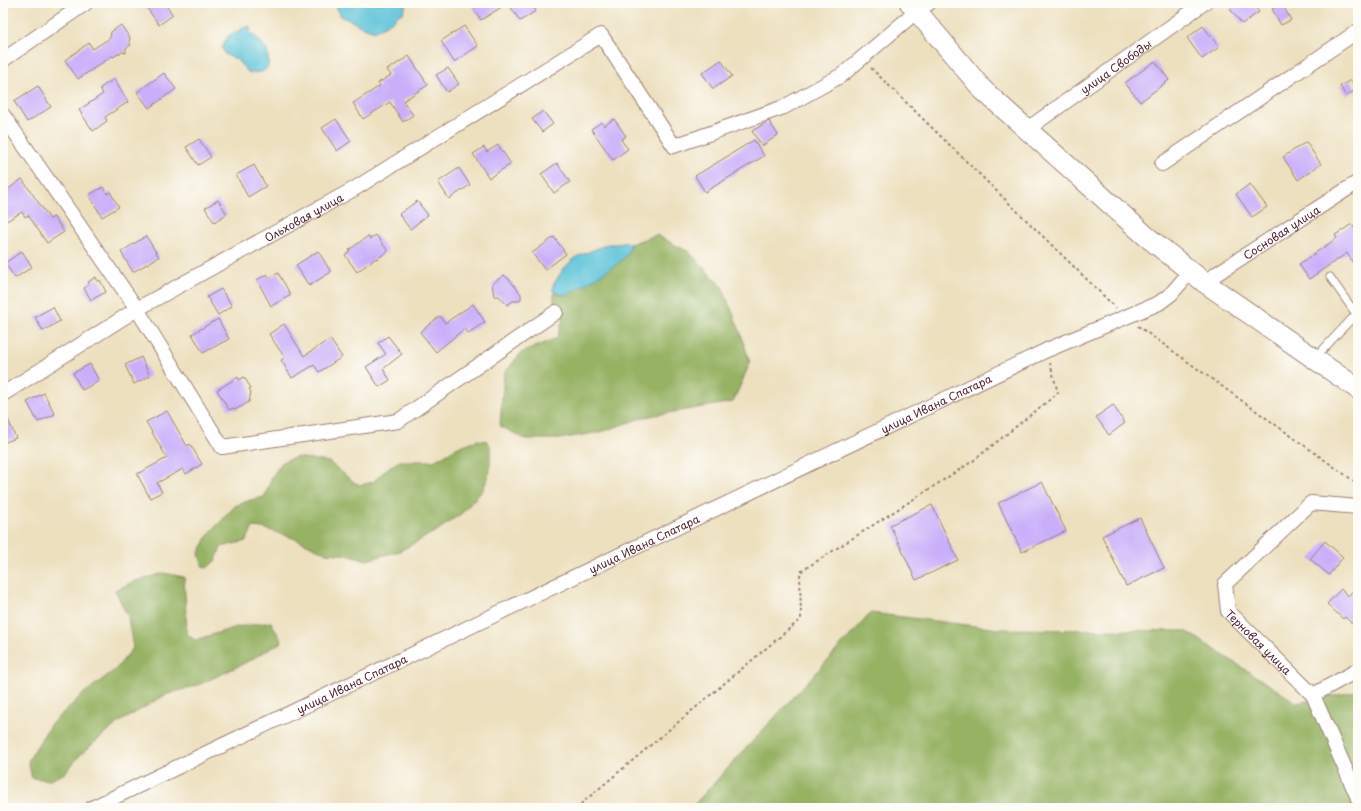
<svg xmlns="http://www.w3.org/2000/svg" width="1361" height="811" viewBox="0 0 1361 811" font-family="'Playpen Sans',sans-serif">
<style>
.forest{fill:#96b264;stroke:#706848}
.water{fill:#5bc3d8;stroke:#527182}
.building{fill:#c9affa}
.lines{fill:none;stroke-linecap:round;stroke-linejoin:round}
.lane-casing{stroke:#9c8075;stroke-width:9}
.street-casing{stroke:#9c8075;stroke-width:16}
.secondary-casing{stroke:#9c8075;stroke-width:22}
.path{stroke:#9c8075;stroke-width:2;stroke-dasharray:3 3;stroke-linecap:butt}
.lane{stroke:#fff;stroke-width:7}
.street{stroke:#fff;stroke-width:14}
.secondary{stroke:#fff;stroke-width:20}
.labels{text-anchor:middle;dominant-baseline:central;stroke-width:4;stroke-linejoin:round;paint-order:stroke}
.street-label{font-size:11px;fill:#4a1f2b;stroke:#fdfcf7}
</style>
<rect width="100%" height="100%" fill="#fdfcf7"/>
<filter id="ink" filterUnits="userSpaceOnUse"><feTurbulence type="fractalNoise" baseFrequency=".025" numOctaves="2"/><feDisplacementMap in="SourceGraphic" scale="8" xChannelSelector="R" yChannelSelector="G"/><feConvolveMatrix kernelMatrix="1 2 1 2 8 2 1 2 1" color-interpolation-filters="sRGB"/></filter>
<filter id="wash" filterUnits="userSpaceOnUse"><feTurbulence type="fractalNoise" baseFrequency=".012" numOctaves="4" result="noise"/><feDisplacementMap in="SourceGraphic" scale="16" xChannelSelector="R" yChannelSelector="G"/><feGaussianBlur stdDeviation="0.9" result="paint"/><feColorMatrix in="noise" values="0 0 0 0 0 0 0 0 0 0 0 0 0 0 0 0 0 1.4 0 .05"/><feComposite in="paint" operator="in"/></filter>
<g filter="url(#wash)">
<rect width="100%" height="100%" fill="#ede0bf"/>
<!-- forest -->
<g class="forest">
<polygon points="656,235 689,252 722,287 740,331 750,363 733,402 644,417 601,432 559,439 525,439 500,426 504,374 521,353 557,338 563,319 554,300 554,293 565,295 630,248 630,244"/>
<polygon points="477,440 487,441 490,446 490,471 483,490 462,513 438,530 400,551 366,560 351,555 326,553 296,539 263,528 253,527 246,541 221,547 216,560 207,568 203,567 199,553 209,534 235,506 250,500 264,497 272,477 282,462 297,457 329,462 355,483 361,485 373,482 389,467 400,461 434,461 458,447"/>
<polygon points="164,573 184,577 187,634 195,640 237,627 271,622 282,642 243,664 198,685 165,695 118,723 81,754 65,773 50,780 32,778 28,761 50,725 83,694 116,669 133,648 128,617 115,590 133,582"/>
<polygon points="871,613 999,629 1186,631 1297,703 1358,691 1358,808 691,808"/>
</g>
<!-- water -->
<g class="water">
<polygon points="336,3 407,3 403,13 397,16 393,21 375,31 360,26 350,20 344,18 341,16 337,8"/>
<path d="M250,26V32C263,45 270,46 268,67L262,72L249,73L236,59L226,55L222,48L228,36L244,28Z"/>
<path d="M627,242L630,244C630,249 627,255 624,258C619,264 571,294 565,295C561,295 555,293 553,291V285L564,268L576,257L608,244H618Z"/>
</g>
<g id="blocks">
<!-- building -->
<g class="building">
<polygon points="155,3 164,3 173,15 159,25 147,8"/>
<polygon points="470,3 508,3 481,20"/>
<polygon points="508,3 531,3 536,11 520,21"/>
<polygon points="1238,3 1252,3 1259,12 1242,24 1230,9"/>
<polygon points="1282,4 1291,20 1281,25 1272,9"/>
<polygon points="121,25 130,38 129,42 131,45 126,48 126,53 122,52 113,57 112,56 78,79 65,60 89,43 93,49 110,38 111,32"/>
<polygon points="464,26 478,46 454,62 441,41"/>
<polygon points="1203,26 1219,47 1202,59 1187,38"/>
<polygon points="409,56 428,85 403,101 413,115 403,122 390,102 363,119 353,103 380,86 378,83 391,75 387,70"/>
<polygon points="721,60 732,76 713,89 702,73"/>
<polygon points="1155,61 1169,80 1140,102 1125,83"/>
<polygon points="448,68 459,84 447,92 436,75"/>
<polygon points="164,73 176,89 149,108 137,92"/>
<polygon points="114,79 128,102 105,117 107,121 93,131 79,110 103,94 100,88"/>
<polygon points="1351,80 1356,90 1346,96 1340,86"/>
<polygon points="38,86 51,107 27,122 14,101"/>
<polygon points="543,111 553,124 542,132 532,119"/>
<polygon points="336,119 351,141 337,151 322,128"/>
<polygon points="614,119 626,136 621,140 628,149 613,160 591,129 602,122 604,126"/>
<polygon points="769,121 778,135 762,146 752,131"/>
<polygon points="199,139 211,157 198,165 186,147"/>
<polygon points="754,140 764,156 705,192 695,176"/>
<polygon points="1306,142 1321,164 1298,180 1283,157"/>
<polygon points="498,145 511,164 489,178 473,154 484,147 487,152"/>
<polygon points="557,163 570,182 554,193 541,174"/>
<polygon points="254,165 266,186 248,197 236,175"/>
<polygon points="459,168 470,185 449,199 438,182"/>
<polygon points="22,179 50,219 54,217 64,232 47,243 28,215 25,217 22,212 3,223 3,193"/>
<polygon points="1250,184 1267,207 1252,217 1236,194"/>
<polygon points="103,187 107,194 110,192 119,207 102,217 89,195"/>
<polygon points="218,200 227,214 214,222 205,208"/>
<polygon points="417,201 428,215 410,229 399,214"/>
<polygon points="1352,224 1358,234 1358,271 1347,253 1309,279 1299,264 1337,238 1335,235"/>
<polygon points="376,235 388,251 377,259 376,258 357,272 345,255 350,251 349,250 368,236 370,239"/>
<polygon points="146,236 159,257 133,272 121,252"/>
<polygon points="554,237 566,254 545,270 532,253"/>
<polygon points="22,251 32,267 15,278 5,263"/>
<polygon points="318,251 331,272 309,286 296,265"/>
<polygon points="278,273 291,295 271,306 257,280 267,274 269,278"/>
<polygon points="504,275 507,278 508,278 521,294 521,299 518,301 513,301 507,305 499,296 494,296 492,284"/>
<polygon points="96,277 98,282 100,280 106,292 91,300 84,288 89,285 88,282"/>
<polygon points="221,289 232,306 218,315 207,297"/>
<polygon points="473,304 485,322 468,333 465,328 436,352 420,332 440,316 445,323"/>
<polygon points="53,307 60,321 43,331 35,317"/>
<polygon points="218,319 229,339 203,353 192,334"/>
<polygon points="284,324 304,356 330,339 342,357 319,372 314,365 292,378 281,360 285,358 269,334"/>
<polygon points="388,336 402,354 383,369 390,380 379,387 366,367 386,354 378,343"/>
<polygon points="141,357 150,376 134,384 125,365"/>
<polygon points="90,364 99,381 82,390 73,373"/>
<polygon points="238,377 239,380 244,377 251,388 249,389 251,392 249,402 235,410 233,408 229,410 217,390"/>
<polygon points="44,393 55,414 38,422 27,402"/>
<polygon points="1113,405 1125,423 1109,435 1096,417"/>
<polygon points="3,408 16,438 3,443"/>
<polygon points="167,411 187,446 190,444 202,464 186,474 183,469 157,483 162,492 150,498 137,474 167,458 146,422"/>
<polygon points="1042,482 1066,531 1022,552 998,503"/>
<polygon points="932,505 958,560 916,580 890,525"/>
<polygon points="1140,518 1164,568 1126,586 1102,536"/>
<polygon points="1325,541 1343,557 1329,575 1310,559"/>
<polygon points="1358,585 1358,629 1345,617 1343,619 1327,604 1341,589 1348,596"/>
</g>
</g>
</g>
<g filter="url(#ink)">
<use href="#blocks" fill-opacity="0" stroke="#9c8075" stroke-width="1"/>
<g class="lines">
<defs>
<polyline id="lane" points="1315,358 1356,314 1330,277"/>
<g id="street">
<polyline points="3,60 86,3"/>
<polyline points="3,115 137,309 222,447 398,421 556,312"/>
<path id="s1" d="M1026,130L1204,3"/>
<polyline points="1162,164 1358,31"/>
<path id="s2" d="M1204,282L1358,182"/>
<path id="s3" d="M3,394L137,309L354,189L601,35L674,146L784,107L842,75L917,11L929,3"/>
<path id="s4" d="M1358,507L1311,503L1225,584L1228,611L1313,695L1358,798"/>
<polyline points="1313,695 1358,670"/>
<path id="s5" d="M92,808L1047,350L1159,303L1171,294L1190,272"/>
</g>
<polyline id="secondary" points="910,3 983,90 1146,236 1204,282 1358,389"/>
</defs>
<!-- lane casing -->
<use href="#lane" class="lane-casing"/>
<!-- street casing -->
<use href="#street" class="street-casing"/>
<!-- secondary casing -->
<use href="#secondary" class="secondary-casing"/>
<!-- path -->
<g class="path">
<polyline points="871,68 1116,308"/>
<polyline points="1138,326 1358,484"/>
<polyline points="576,808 801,619 800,572 973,461 1058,393 1050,363"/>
</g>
<!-- lane -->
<use href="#lane" class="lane"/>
<!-- street -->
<use href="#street" class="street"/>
<!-- secondary -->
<use href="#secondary" class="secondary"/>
</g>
</g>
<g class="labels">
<!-- street labels -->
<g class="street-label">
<text stroke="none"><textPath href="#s1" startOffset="110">улица Свободы</textPath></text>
<text stroke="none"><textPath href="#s3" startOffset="349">Ольховая улица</textPath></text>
<text stroke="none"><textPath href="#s2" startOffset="92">Сосновая улица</textPath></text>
<text stroke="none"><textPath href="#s5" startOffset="936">улица Ивана Спатара</textPath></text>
<text stroke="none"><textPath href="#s5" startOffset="612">улица Ивана Спатара</textPath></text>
<text stroke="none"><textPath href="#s4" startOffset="236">Терновая улица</textPath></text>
<text stroke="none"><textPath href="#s5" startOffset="288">улица Ивана Спатара</textPath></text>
</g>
</g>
<!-- margin -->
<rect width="1361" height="811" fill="none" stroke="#fdfcf7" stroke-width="16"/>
</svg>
